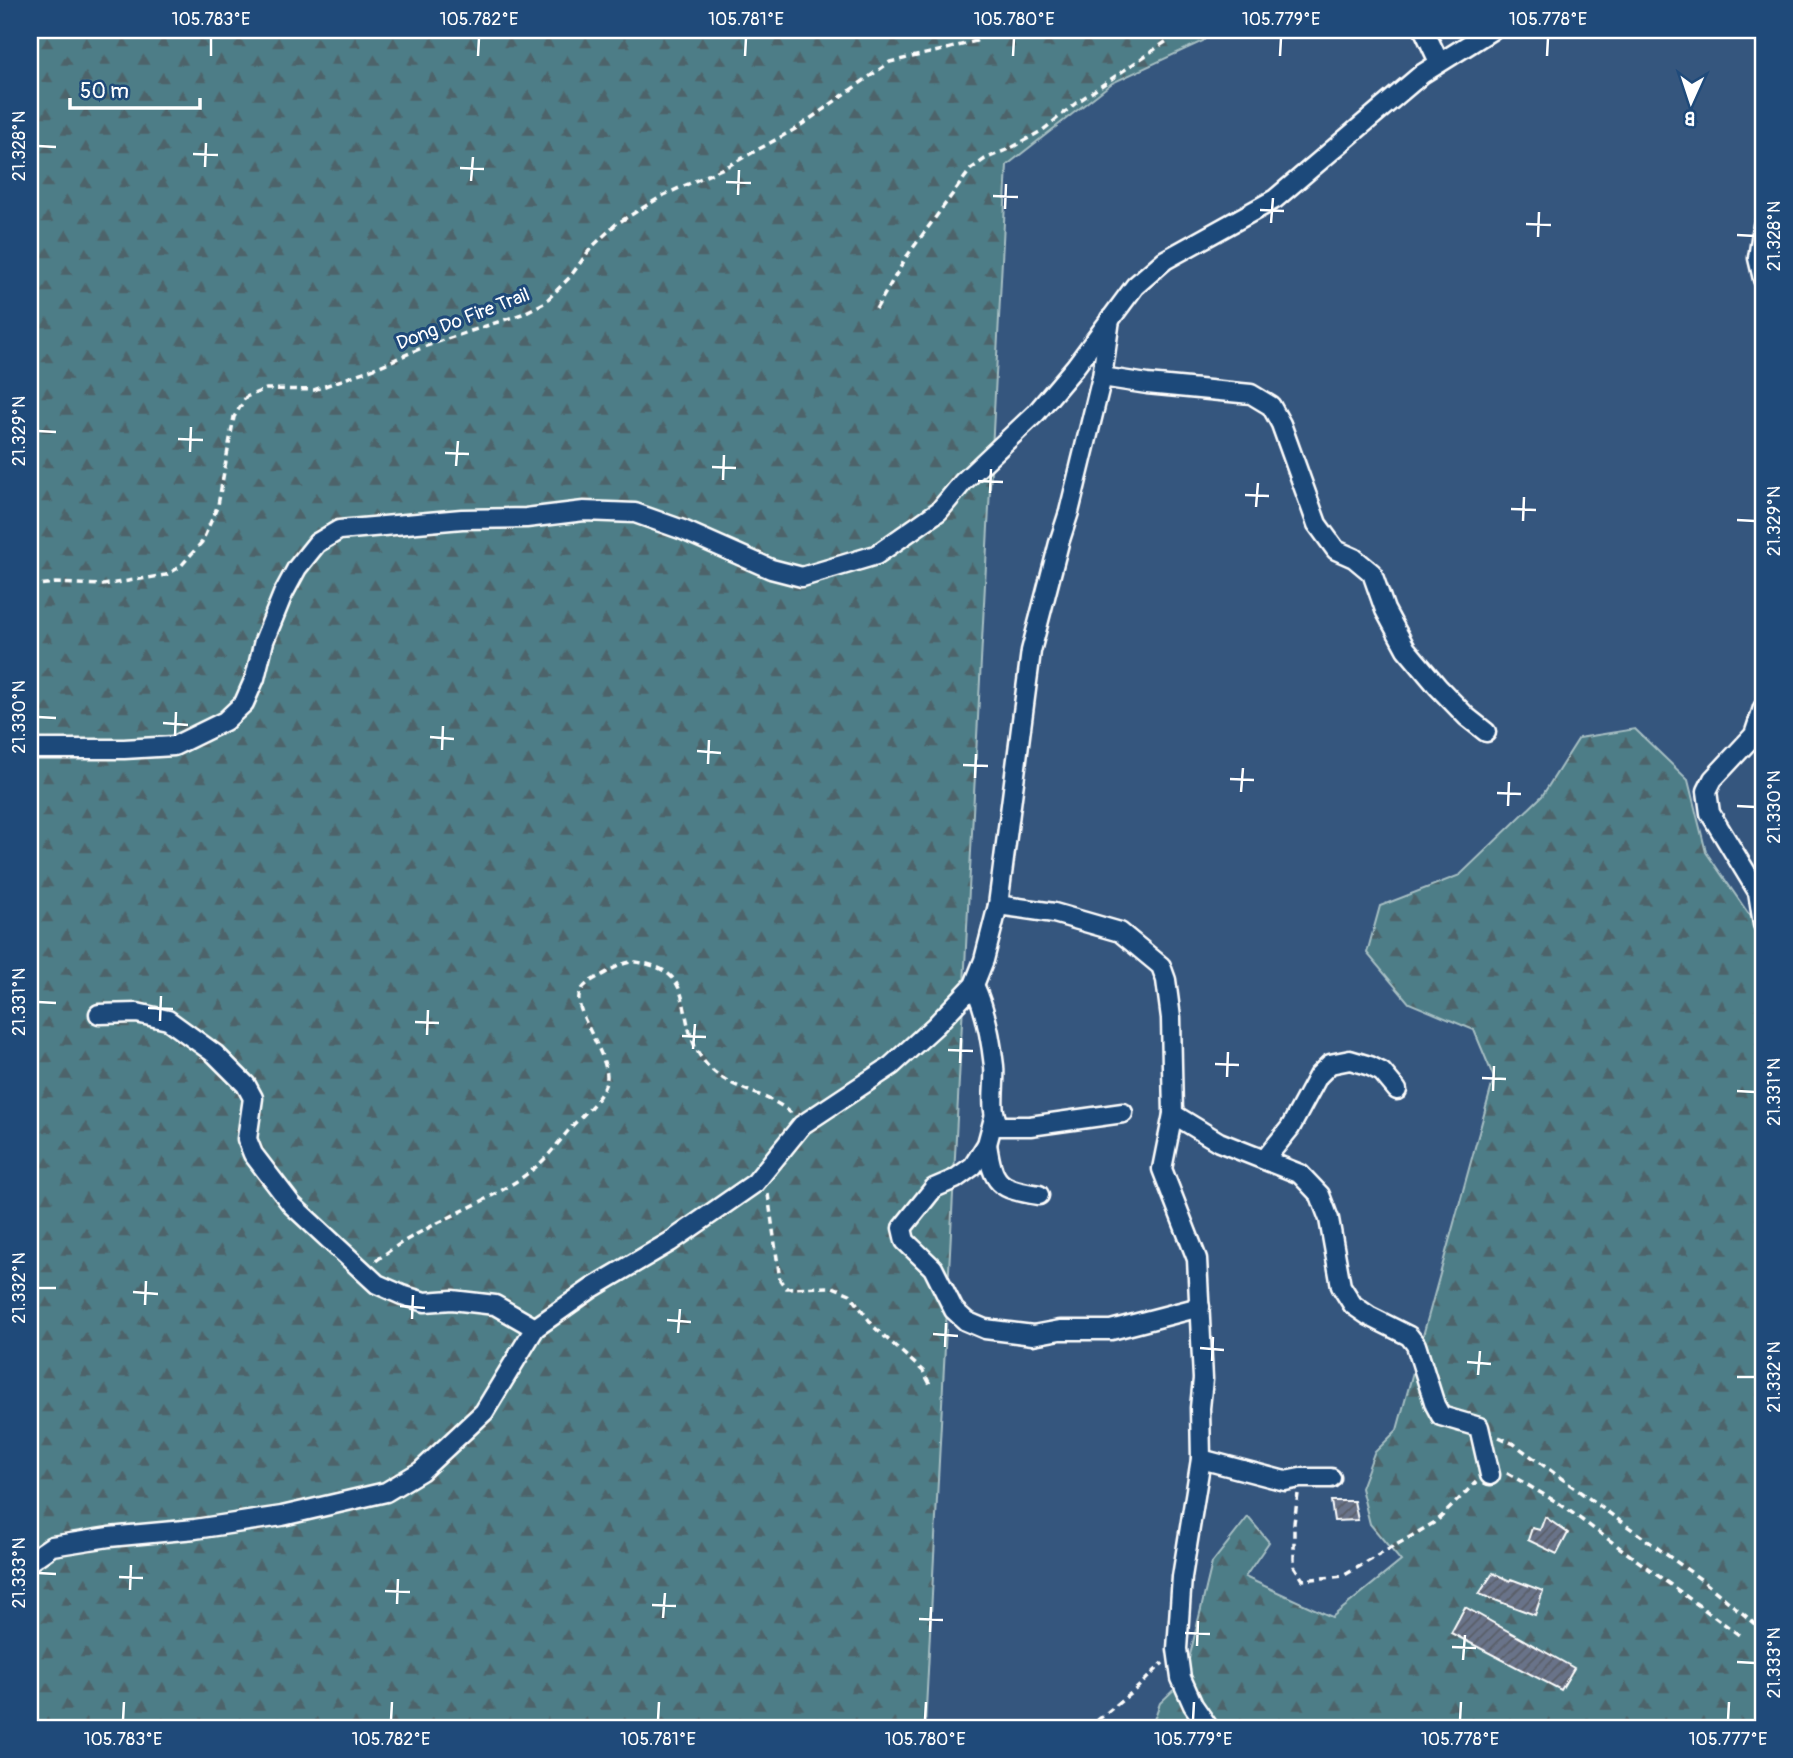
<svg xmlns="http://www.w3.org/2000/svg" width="1793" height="1758" viewBox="0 0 1793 1758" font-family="Pangolin,sans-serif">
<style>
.forest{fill:url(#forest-firs);stroke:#a6bec3;stroke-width:2}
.building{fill:url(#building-hatch);stroke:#fff;stroke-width:2}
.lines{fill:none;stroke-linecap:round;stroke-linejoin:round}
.street-casing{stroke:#fff;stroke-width:23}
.path{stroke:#fff;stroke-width:3.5;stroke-dasharray:7 5;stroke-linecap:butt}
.street{stroke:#1f4a7a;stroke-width:18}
.ticks{fill:none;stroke:#fff;stroke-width:2.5}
.labels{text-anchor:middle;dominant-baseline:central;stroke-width:6;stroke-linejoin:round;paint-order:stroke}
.street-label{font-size:19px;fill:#fff;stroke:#1f4a7a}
.neatline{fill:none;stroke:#fff;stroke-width:2.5}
.ticks-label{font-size:18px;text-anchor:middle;fill:#fff}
</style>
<defs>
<pattern id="forest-firs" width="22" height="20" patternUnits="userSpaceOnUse" patternTransform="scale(1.75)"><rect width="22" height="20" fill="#4e7d87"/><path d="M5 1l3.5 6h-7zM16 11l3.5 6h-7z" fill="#4d646a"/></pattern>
<pattern id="building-hatch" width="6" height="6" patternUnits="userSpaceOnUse" patternTransform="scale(1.75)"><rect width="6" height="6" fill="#697389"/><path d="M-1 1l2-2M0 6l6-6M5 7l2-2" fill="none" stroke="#595e67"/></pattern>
</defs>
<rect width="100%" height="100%" fill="#35567e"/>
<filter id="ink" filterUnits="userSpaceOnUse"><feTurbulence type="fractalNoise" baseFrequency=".0143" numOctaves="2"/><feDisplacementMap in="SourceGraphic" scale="14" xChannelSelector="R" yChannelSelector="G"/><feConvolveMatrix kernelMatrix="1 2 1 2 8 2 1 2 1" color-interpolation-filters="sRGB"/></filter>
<g filter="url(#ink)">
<!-- forest -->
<g class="forest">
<polygon points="30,30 1212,30 1203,41 1112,83 1007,165 925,1728 30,1728"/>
<polygon points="1635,729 1688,780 1706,852 1748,913 1763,924 1763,1728 1151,1728 1160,1703 1184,1680 1212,1563 1248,1517 1269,1542 1245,1577 1332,1617 1401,1561 1370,1524 1361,1488 1374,1453 1397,1430 1494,1078 1474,1030 1409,1003 1367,953 1380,906 1460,875 1542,796 1579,738"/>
</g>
<!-- building -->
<g class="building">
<polygon points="1331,1501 1354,1501 1358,1520 1334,1521"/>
<polygon points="1545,1517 1568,1533 1557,1554 1528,1540 1532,1528 1540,1530"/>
<polygon points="1493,1573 1510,1581 1511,1579 1543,1591 1535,1615 1479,1594"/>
<polygon points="1465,1607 1574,1668 1561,1690 1451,1633"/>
</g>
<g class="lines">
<defs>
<g id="street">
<polyline points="1424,30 1439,62"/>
<polyline points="1763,226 1758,258 1763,279"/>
<polyline points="1102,377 1147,384 1251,394 1271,406 1281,424 1317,524 1336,550 1354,558 1372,573 1385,610 1406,649 1438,687 1467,717 1486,732"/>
<polyline points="1763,708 1754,735 1713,779 1707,791 1710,813 1758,892 1763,924"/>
<polyline points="30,749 124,749 174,746 225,721 244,703 255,678 264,641 283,594 297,568 317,543 339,530 462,519 526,518 584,511 635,513 683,530 771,569 802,577 876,555 939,511 963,482 1036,413 1075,367 1135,286 1165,260 1275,199 1422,74 1492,30"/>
<polyline points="998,905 1054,913 1120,932 1161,966 1166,980 1171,1018 1173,1114 1162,1169 1197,1259 1203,1379 1200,1408 1201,1459 1182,1577 1177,1649 1181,1678 1193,1705 1209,1728"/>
<path d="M974,985C986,1010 991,1039 994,1066C996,1086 988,1110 1000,1126H1030L1123,1113"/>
<polyline points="99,1014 137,1013 168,1020 215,1054 246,1085 253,1098 247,1139 253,1154 292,1205 377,1284 402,1295 425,1302 452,1300 495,1305 535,1328"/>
<polyline points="1173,1114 1219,1142 1300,1174 1320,1195 1329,1219 1341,1286 1353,1305 1369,1316 1409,1336 1416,1345 1435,1405 1441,1416 1479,1427 1490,1475"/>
<polyline points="994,1118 987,1144 973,1166 955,1179 934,1188 902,1228 905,1241 933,1268 954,1310 966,1321 985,1329 1033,1335 1060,1330 1111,1330 1200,1307"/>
<path d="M987,1144C993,1184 998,1189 1039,1195"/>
<polyline points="1265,1159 1290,1128 1318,1076 1330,1064 1350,1060 1370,1066 1382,1072 1397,1090"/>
<polyline points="1201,1459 1285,1481 1300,1478 1331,1478"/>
<polyline points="30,1561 52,1546 109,1537 195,1529 282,1516 386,1492 421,1471 484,1412 535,1328 592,1288 670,1242 755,1183 802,1125 891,1066 935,1026 974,985 984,960 998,905 1031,651 1059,543 1069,512 1102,377 1110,319"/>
</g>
</defs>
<!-- street casing -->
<use href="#street" class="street-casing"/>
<!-- path -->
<g class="path">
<polyline points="876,309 907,256 971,169 985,159 1011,148 1043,130 1076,103 1183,30"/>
<polyline points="30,586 55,583 103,585 166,575 180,567 202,542 218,505 234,417 246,397 266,389 314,390 380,366 426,346 522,314 544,303 570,277 591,248 616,224 664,195 730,165 797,128 890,62 943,50 976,41 991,30"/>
<polyline points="768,1194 780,1280 786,1288 833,1287 850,1294 874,1327 923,1371 931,1386"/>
<path d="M376,1261C422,1223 490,1205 536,1167C548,1157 558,1143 568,1131C574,1123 583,1116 590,1108C597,1100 607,1087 607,1076C606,1052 576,1014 579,996C581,985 594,979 602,975C612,969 625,961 636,962C698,970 675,1014 699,1054C722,1092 764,1089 791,1113"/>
<polyline points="1499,1437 1514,1444 1703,1581 1763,1630"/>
<polyline points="1507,1473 1560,1504 1742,1637"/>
<polyline points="1298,1494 1294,1523 1294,1566 1303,1580 1343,1576 1437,1521 1476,1482"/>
<polyline points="1088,1728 1136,1689 1163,1663"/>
</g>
<!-- street -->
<use href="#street" class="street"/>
</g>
</g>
<!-- ticks -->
<path class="ticks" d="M211,56V38M478,56L479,38M745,56L746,38M1013,56L1014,38M1280,56L1281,38M1547,56L1548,38M38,146L56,147M193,154L218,155M205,167L206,143M460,168L484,169M471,181L473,157M726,182L751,183M738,195L739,170M993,196L1018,197M1005,209L1006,184M1260,210L1284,211M1271,223L1273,198M1526,224L1551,225M1737,235L1755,236M1538,237L1539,212M38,431L56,432M178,439L203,440M190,452L191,427M445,453L469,454M456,466L458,441M712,467L736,468M723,480L724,455M978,481L1003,482M990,493L991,469M1245,495L1269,496M1256,507L1258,483M1511,509L1536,510M1737,520L1755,521M1523,521L1524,497M38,717L56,718M163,723L188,725M175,736L176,712M430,737L454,739M442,750L443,726M697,751L721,753M708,764L709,740M963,765L988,766M975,778L976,754M1230,779L1254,780M1241,792L1243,768M1497,793L1521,794M1508,806L1509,782M1737,806L1755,807M38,1002L56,1003M148,1008L173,1009M160,1021L161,996M415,1022L439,1023M427,1035L428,1010M682,1036L706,1037M693,1049L695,1024M948,1050L973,1051M960,1063L961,1038M1215,1064L1239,1065M1227,1077L1228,1052M1482,1078L1506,1079M1493,1091L1494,1066M1737,1091L1755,1092M38,1288H56M133,1292L158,1294M145,1305L146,1281M400,1306L425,1308M412,1319L413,1295M667,1320L691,1322M678,1333L680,1309M933,1334L958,1336M945,1347L946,1323M1200,1348L1224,1350M1212,1361L1213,1337M1467,1362L1491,1364M1478,1375L1480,1351M1737,1377H1755M38,1573L56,1574M119,1577L143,1578M130,1590L131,1565M385,1591L410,1592M397,1604L398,1579M652,1605L676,1606M663,1618L665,1593M919,1619L943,1620M930,1632L931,1607M1185,1633L1210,1634M1197,1646L1198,1621M1452,1647L1476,1648M1463,1660L1465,1635M1737,1662L1755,1663M123,1720L124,1702M391,1720L392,1702M658,1720L659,1702M925,1720L926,1702M1193,1720L1194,1702M1460,1720L1461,1702M1728,1720L1729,1702"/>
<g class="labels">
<!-- street labels -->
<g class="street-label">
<text transform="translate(463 319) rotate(-21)">Dong Do Fire Trail</text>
</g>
</g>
<!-- margin -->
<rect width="1793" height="1758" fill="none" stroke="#1f4a7a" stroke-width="77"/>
<!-- north arrow -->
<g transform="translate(1691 102) rotate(183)" stroke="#1f4a7a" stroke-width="5" paint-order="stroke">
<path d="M0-5L12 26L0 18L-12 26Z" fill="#ffffff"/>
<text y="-10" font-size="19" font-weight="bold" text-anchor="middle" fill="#ffffff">B</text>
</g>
<!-- scale -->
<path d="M70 98v10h130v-10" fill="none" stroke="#ffffff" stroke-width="3.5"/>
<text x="80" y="98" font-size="21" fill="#ffffff" stroke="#1f4a7a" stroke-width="5" paint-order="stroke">50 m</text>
<rect x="38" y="38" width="1717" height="1682" class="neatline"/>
<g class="ticks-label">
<text x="211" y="25">105.783°E</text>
<text x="479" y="25">105.782°E</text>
<text x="746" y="25">105.781°E</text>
<text x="1014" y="25">105.780°E</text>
<text x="1281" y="25">105.779°E</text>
<text x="1548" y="25">105.778°E</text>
<text transform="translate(19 146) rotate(-90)" y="6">21.328°N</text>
<text transform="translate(1774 236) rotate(-90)" y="6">21.328°N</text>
<text transform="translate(19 431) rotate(-90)" y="6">21.329°N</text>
<text transform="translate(1774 521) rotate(-90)" y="6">21.329°N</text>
<text transform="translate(19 717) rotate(-90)" y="6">21.330°N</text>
<text transform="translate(1774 807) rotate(-90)" y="6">21.330°N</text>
<text transform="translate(19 1002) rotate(-90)" y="6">21.331°N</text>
<text transform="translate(1774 1092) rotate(-90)" y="6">21.331°N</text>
<text transform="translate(19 1288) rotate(-90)" y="6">21.332°N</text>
<text transform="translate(1774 1377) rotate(-90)" y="6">21.332°N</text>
<text transform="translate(19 1573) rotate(-90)" y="6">21.333°N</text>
<text transform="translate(1774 1663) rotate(-90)" y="6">21.333°N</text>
<text x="123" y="1745">105.783°E</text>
<text x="391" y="1745">105.782°E</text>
<text x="658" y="1745">105.781°E</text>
<text x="925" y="1745">105.780°E</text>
<text x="1193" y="1745">105.779°E</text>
<text x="1460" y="1745">105.778°E</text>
<text x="1728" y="1745">105.777°E</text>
</g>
</svg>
